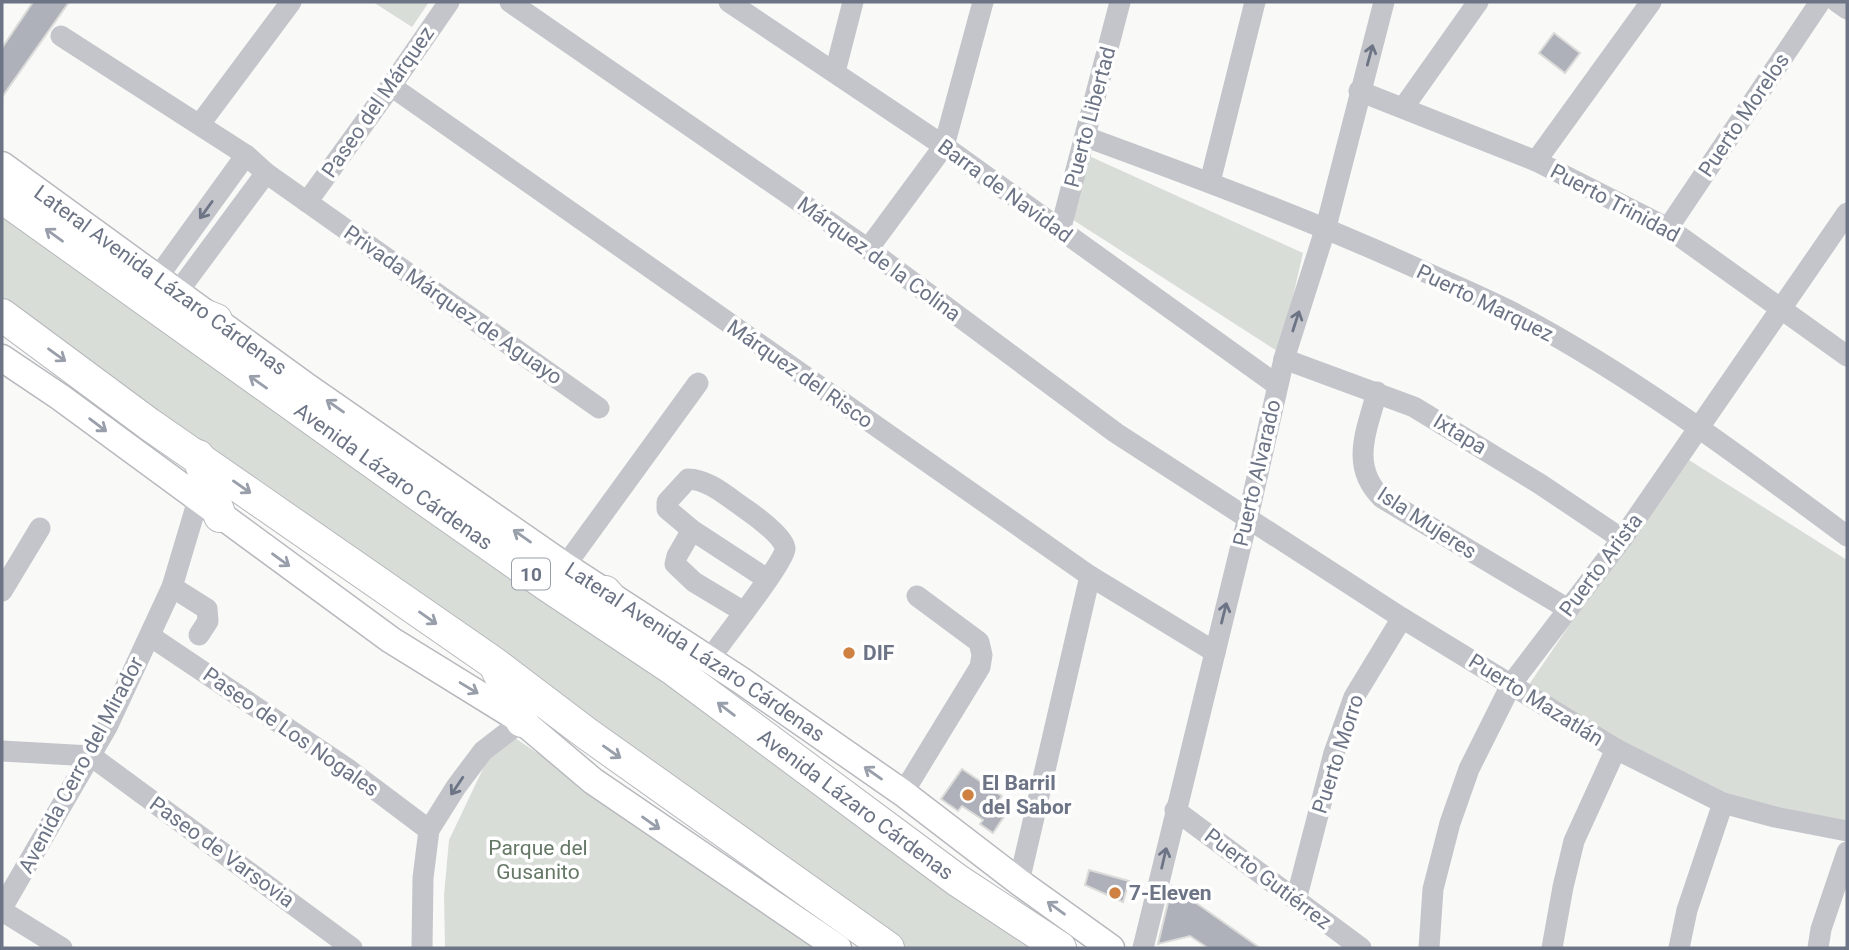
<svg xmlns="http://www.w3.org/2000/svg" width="1849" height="950" viewBox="0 0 1849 950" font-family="Roboto,sans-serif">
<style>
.green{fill:#d8ded7}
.building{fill:#aeb1b9;stroke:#dbdbd9;stroke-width:2}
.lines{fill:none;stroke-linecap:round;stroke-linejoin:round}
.major-casing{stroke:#b7b9be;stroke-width:29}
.highway-casing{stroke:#b6b8bc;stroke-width:34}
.minor{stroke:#c3c5ca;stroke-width:21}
.major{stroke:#fff;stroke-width:26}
.highway{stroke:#fff;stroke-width:32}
.oneway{stroke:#6c7485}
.oneway2{stroke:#989eaa}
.poi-dot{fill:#cf8141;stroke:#fff;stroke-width:2.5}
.labels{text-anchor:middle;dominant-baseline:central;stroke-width:7;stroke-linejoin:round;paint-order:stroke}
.shield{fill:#fff;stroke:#989eaa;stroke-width:2}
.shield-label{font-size:19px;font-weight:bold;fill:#6c7485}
.street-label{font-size:21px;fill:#6c7485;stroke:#fff}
.poi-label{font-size:21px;font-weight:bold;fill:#6c7485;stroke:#fff;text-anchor:start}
.park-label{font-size:21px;fill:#667866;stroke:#fff}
</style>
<rect width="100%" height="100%" fill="#f9f9f7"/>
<!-- green -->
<g class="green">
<polygon points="373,2 429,2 412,27"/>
<polygon points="1087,155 1303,253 1280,353 1067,216"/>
<polygon points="2,194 1043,948 900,948 2,306"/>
<polygon points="1689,460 1847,560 1847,826 1744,805 1634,748 1528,686 1622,548"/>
<polygon points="509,734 828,948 445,948 444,895 449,840 490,754"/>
</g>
<!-- building -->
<g class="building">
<polygon points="33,2 69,2 2,97 2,48"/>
<polygon points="1554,33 1580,53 1565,73 1539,53"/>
<polygon points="962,769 1002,796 996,805 1007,812 993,833 980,824 983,820 962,806 958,811 941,799"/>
<polygon points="1089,870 1129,881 1123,902 1085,885"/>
<polygon points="1172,886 1260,948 1208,948 1190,936 1158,944"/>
</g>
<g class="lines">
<defs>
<g id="major">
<path id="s1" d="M2,165L306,386L565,566L742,681L903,793L1019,882L1111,948"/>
<polyline points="2,358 60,397 391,640 522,721 593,781 838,948"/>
</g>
<g id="highway">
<path id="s2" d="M2,197L423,498L547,585L673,669L957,880L1060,948"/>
<polyline points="165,300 216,320"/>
<polyline points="2,315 149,424 495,664 586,733 888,948"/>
<polyline points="198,456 220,516"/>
<polyline points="605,592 644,637"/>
<polyline points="497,669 522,721"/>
</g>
</defs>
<!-- major casing -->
<use href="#major" class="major-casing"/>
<!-- highway casing -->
<use href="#highway" class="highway-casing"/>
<!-- minor -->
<g class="minor">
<polyline points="510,2 868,249 1116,433 1402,618 1616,749 1723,803 1775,817 1847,831"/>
<polyline points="729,2 944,146 1277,385"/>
<polyline points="1837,2 1847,9"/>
<polyline points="61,36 246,155 266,173 599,408"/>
<polyline points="835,72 853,2"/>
<polyline points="391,86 1090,576 1215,652"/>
<polyline points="1359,91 1536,161 1668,228 1847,356"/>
<polyline points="1403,108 1478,2"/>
<polyline points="200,124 291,2"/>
<path d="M1086,137C1198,178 1308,219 1416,268C1447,282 1478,295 1508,310C1629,373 1738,455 1847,536"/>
<polyline points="1536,161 1651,2"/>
<polyline points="1210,182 1255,2"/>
<polyline points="307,202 391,86 449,2"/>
<polyline points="1668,228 1820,2"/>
<polyline points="1060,231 1120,2"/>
<polyline points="868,249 944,146 983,2"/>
<polyline points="157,278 246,155"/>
<polyline points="177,293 266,173"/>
<polyline points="1284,359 1414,407 1540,484 1622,539"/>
<path d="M1377,392C1367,430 1349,466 1382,498L1568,609"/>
<polyline points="692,530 677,556 675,564 694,582 744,612"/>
<polyline points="565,566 698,383"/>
<polyline points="172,587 207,609 208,621 199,635"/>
<polyline points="2,591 40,528"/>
<polyline points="150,636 348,769 429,830"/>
<path d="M709,660C721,642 784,563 785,549C786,538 753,514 744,508C728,497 708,479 688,479L667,502V509L692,530L767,579"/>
<polyline points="2,751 91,756 352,948"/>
<polyline points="903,793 980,667 982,655 979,642 917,596"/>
<polyline points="1175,810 1361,948"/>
<polyline points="1019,882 1090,576"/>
<polyline points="1296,900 1334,753 1354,697 1402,618"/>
<polyline points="2,908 107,727 172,587 198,500"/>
<polyline points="2,911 62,948"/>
<polyline points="422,948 423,878 429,830 456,787 483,751 522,721"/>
<polyline points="1143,948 1248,517 1284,359 1326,227 1384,2"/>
<polyline points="1429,948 1433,889 1450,823 1469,769 1512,683 1622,539 1847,213"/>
<polyline points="1552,948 1563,887 1574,841 1616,749"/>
<polyline points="1679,948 1687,910 1723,803"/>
<polyline points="1818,948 1821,929 1847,852"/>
</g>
<!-- major -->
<use href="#major" class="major"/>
<!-- highway -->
<use href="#highway" class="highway"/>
</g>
<!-- one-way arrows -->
<defs><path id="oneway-shaft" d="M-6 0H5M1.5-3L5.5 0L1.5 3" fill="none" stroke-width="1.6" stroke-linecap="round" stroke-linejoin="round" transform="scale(1.75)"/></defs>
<g class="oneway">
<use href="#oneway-shaft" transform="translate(1370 55) rotate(-75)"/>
<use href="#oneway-shaft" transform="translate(206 210) rotate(126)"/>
<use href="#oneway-shaft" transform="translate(1296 321) rotate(-72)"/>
<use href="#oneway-shaft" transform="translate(1224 613) rotate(-76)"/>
<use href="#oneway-shaft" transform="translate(457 786) rotate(124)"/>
<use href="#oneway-shaft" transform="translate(1164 858) rotate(-77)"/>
</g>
<g class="oneway2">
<use href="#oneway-shaft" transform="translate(54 235) rotate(-144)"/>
<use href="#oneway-shaft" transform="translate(57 355) rotate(36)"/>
<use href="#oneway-shaft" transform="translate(258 382) rotate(-145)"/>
<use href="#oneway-shaft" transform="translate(335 406) rotate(-145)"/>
<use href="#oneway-shaft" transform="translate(98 425) rotate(37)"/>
<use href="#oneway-shaft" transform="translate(242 487) rotate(35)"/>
<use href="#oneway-shaft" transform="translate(522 536) rotate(-145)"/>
<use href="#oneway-shaft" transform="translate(281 560) rotate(36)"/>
<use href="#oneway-shaft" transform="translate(428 618) rotate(35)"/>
<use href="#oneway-shaft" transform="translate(469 688) rotate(31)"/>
<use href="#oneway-shaft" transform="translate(726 709) rotate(-143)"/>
<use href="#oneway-shaft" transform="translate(612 752) rotate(35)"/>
<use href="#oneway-shaft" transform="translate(873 773) rotate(-145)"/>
<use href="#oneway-shaft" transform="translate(651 823) rotate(35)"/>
<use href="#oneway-shaft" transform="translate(1056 908) rotate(-144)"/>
</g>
<!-- markers -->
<g class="poi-dot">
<circle cx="849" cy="653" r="7"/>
<circle cx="968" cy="795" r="7"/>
<circle cx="1115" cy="893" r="7"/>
</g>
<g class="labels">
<!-- shield labels -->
<rect class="shield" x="512" y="558.5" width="38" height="31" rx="5"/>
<g class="shield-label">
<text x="531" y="574">10</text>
</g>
<!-- street labels -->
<g class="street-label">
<text transform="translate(378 102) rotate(-55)">Paseo del Márquez</text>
<text transform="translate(1744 115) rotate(-56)">Puerto Morelos</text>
<text transform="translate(1090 117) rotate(-75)">Puerto Libertad</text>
<text transform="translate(1005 191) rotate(36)">Barra de Navidad</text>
<text transform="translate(1615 203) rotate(28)">Puerto Trinidad</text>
<text transform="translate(879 259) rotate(36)">Márquez de la Colina</text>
<text stroke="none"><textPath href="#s1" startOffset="196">Lateral Avenida Lázaro Cárdenas</textPath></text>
<text transform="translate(1485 303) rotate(26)">Puerto Marquez</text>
<text transform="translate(453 305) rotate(35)">Privada Márquez de Aguayo</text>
<text transform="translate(800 374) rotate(35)">Márquez del Risco</text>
<text transform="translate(1460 434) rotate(31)">Ixtapa</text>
<text transform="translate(1257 473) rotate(-77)">Puerto Alvarado</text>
<text stroke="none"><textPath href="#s2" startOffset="481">Avenida Lázaro Cárdenas</textPath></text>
<text transform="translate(1427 523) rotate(33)">Isla Mujeres</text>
<text transform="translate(1601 565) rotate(-53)">Puerto Arista</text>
<text stroke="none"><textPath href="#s1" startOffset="847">Lateral Avenida Lázaro Cárdenas</textPath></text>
<text transform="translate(1536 700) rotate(32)">Puerto Mazatlán</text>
<text transform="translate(291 732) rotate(35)">Paseo de Los Nogales</text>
<text transform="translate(1338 754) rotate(-72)">Puerto Morro</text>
<text transform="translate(81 765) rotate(-62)">Avenida Cerro del Mirador</text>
<text stroke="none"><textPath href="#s2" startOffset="1048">Avenida Lázaro Cárdenas</textPath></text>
<text transform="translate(222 852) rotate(36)">Paseo de Varsovia</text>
<text transform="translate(1268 879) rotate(37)">Puerto Gutiérrez</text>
</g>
<!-- poi labels -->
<g class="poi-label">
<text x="863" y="653">DIF</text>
<text x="982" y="783">El Barril<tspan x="982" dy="24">del Sabor</tspan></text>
<text x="1129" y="893">7-Eleven</text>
</g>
<!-- park labels -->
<g class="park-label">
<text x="538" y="848">Parque del<tspan x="538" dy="24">Gusanito</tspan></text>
</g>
</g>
<!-- border -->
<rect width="1849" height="950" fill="none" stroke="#6c7485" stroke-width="7"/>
</svg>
